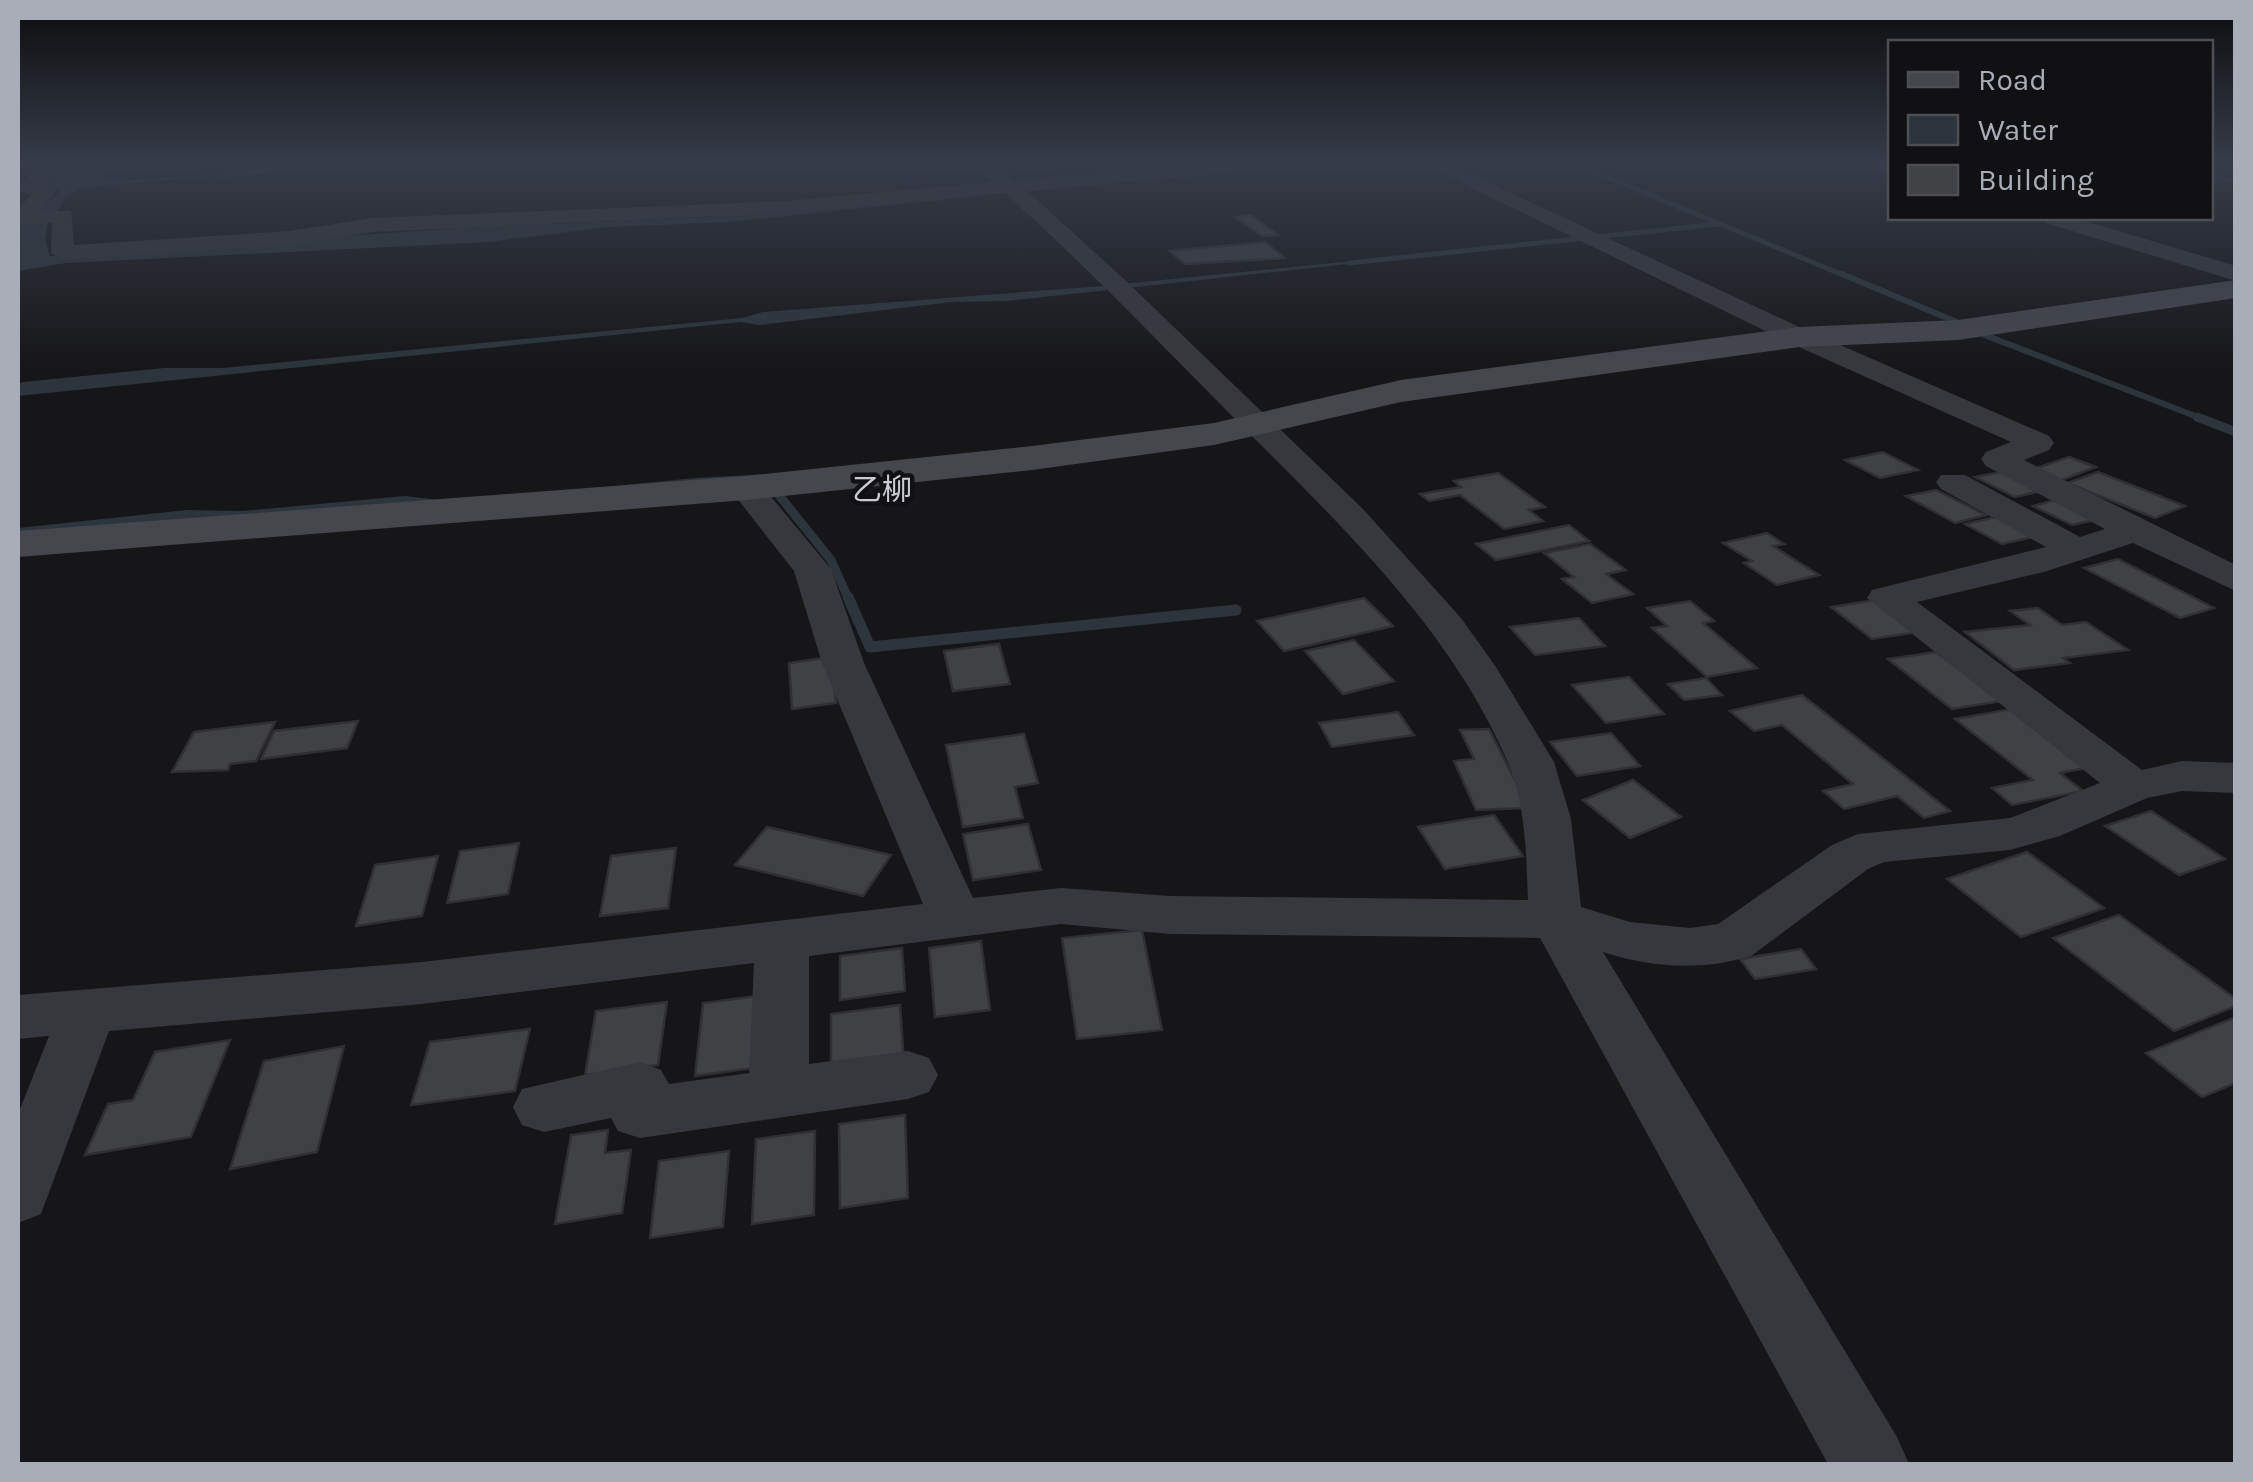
<svg xmlns="http://www.w3.org/2000/svg" width="2253" height="1482" viewBox="0 0 2253 1482" font-family="Karla,'Noto Sans JP',sans-serif">
<style>
.water{fill:#2c353c}
.lines{fill:none;stroke-linecap:round;stroke-linejoin:round}
.stream-far3{stroke:#2c353c;stroke-width:5}
.stream-far2{stroke:#2c353c;stroke-width:6}
.stream-far1{stroke:#2c353c;stroke-width:9}
.stream{stroke:#2c353c;stroke-width:11}
.building{fill:#404145;stroke:#303034;stroke-width:2.5}
.street{fill:#37383d;fill-rule:evenodd}
.secondary{fill:#45474d;fill-rule:evenodd}
.labels{text-anchor:middle;dominant-baseline:central;stroke-width:9;stroke-linejoin:round;paint-order:stroke}
.far-neighbourhood-label{font-size:30px;fill:#c9ccd4;stroke:#111113}
</style>
<rect width="100%" height="100%" fill="#161618"/>
<!-- water -->
<g class="water">
<polygon points="72,163 102,163 105,181 235,174 81,188 67,195 57,211 49,213 45,239 50,256 462,228 705,217 1009,193 728,222 608,227 489,242 66,263 18,271 18,226 62,190 18,185 43,184"/>
<polygon points="1363,260 1366,262 1006,301 951,302 759,325 741,322 18,396 18,384 23,382 164,368 223,368 742,318 763,312 1102,286"/>
<polygon points="809,472 604,495 452,506 297,511 179,524 18,532 18,528 187,510 242,511 405,496 457,502 695,478"/>
</g>
<g class="lines">
<!-- stream-far3 -->
<g class="stream-far3">
<polyline points="1573,163 1848,277"/>
<polyline points="1268,167 1308,163"/>
<polyline points="222,175 352,163"/>
<polyline points="2210,176 2236,182"/>
<polyline points="1349,263 1718,224"/>
</g>
<!-- stream-far2 -->
<g class="stream-far2">
<polyline points="1842,274 1959,323"/>
<polyline points="1982,334 2203,419"/>
</g>
<!-- stream-far1 -->
<g class="stream-far1">
<polyline points="2197,417 2236,432"/>
<polyline points="778,494 831,560 849,600"/>
</g>
<!-- stream -->
<polyline class="stream" points="848,597 870,647 1236,610"/>
</g>
<!-- building -->
<g class="building">
<polygon points="1251,215 1278,235 1262,236 1235,217"/>
<polygon points="1265,242 1285,258 1185,264 1170,251"/>
<polygon points="1883,452 1918,470 1880,478 1845,460"/>
<polygon points="2069,457 2096,467 2059,481 2031,470"/>
<polygon points="2001,472 2041,491 2015,497 1975,477"/>
<polygon points="2098,472 2185,506 2155,518 2067,483"/>
<polygon points="1498,473 1545,507 1529,510 1543,521 1504,529 1460,495 1429,501 1420,494 1461,487 1454,481"/>
<polygon points="1936,490 1986,515 1955,523 1906,496"/>
<polygon points="2055,500 2094,520 2072,525 2033,506"/>
<polygon points="1996,517 2033,537 2002,544 1965,524"/>
<polygon points="1569,525 1589,541 1496,560 1476,544"/>
<polygon points="1767,533 1784,544 1773,546 1819,575 1777,585 1744,563 1752,561 1723,543"/>
<polygon points="1590,544 1626,570 1606,574 1633,594 1592,603 1562,579 1574,577 1544,553"/>
<polygon points="2118,559 2214,608 2180,618 2084,568"/>
<polygon points="1364,598 1393,626 1284,651 1257,621"/>
<polygon points="1881,599 1924,631 1872,639 1831,607"/>
<polygon points="1690,601 1714,621 1703,623 1757,668 1707,677 1652,628 1667,626 1647,608"/>
<polygon points="2038,608 2062,625 2086,622 2128,650 2063,658 2070,663 2014,670 1965,632 2030,625 2010,611"/>
<polygon points="1579,618 1605,646 1535,655 1510,627"/>
<polygon points="1354,640 1394,681 1343,694 1305,651"/>
<polygon points="999,644 1010,684 953,691 944,651"/>
<polygon points="1936,652 2002,701 1952,709 1888,659"/>
<polygon points="831,657 836,703 792,709 789,663"/>
<polygon points="1629,677 1664,714 1606,723 1572,685"/>
<polygon points="1706,678 1722,695 1684,700 1668,684"/>
<polygon points="1802,695 1950,811 1924,818 1897,796 1844,809 1823,791 1853,784 1782,725 1754,731 1730,711"/>
<polygon points="2012,709 2091,767 2060,773 2083,791 2012,805 1992,788 2033,780 1955,719"/>
<polygon points="1398,712 1414,735 1332,747 1319,723"/>
<polygon points="358,721 347,748 261,759 274,731"/>
<polygon points="275,722 256,761 230,764 228,770 172,772 194,732"/>
<polygon points="1489,729 1529,808 1476,810 1454,761 1474,759 1460,730"/>
<polygon points="1611,733 1640,766 1577,776 1550,742"/>
<polygon points="1024,734 1038,783 1015,787 1023,818 963,827 946,745"/>
<polygon points="1633,780 1681,817 1630,838 1583,800"/>
<polygon points="2151,811 2225,859 2179,875 2105,826"/>
<polygon points="1494,815 1523,856 1445,869 1418,827"/>
<polygon points="1028,824 1041,870 973,880 963,834"/>
<polygon points="767,827 891,855 863,896 735,865"/>
<polygon points="519,843 508,894 447,903 460,851"/>
<polygon points="676,848 668,908 600,916 611,856"/>
<polygon points="2027,852 2104,908 2021,937 1947,879"/>
<polygon points="438,856 422,916 356,926 375,865"/>
<polygon points="2119,915 2236,999 2236,1006 2174,1031 2053,938"/>
<polygon points="1142,930 1162,1030 1077,1039 1062,938"/>
<polygon points="981,941 990,1010 935,1017 929,948"/>
<polygon points="902,948 905,991 840,1000 840,956"/>
<polygon points="1801,949 1816,969 1755,979 1740,959"/>
<polygon points="765,995 761,1067 695,1076 703,1003"/>
<polygon points="667,1002 658,1065 585,1075 596,1011"/>
<polygon points="900,1005 904,1063 831,1074 831,1014"/>
<polygon points="2236,1017 2236,1083 2202,1097 2146,1053"/>
<polygon points="530,1029 515,1091 411,1105 430,1042"/>
<polygon points="230,1040 191,1137 85,1155 108,1104 133,1100 155,1052"/>
<polygon points="344,1046 317,1152 230,1169 264,1061"/>
<polygon points="905,1115 908,1198 840,1208 839,1124"/>
<polygon points="608,1130 605,1153 631,1150 622,1213 555,1224 571,1135"/>
<polygon points="815,1131 814,1215 752,1224 756,1139"/>
<polygon points="729,1151 723,1227 650,1238 659,1161"/>
</g>
<g class="lines">
<!-- street -->
<g class="street">
<path d="M43,163H65L42,184L56,191L39,211H71L74,245L289,231L373,218L786,201L992,182L971,163H993L1014,180L1210,163H1284L1274,169L1027,191L1124,279L1363,509L1461,618L1496,667L1554,762L1571,819L1581,907L1630,922L1690,928L1718,924L1832,845L1858,834L2010,818L2100,783L1867,598L1872,590L2046,547L1941,489L1936,482L1941,475H1965L2080,537L2105,529L1986,466L1981,459L1986,452L2011,442L1790,343L1421,163H1446L1808,331L2049,436L2054,443L2049,450L2024,460L2236,565V591L2133,543L2044,572L1917,602L2142,770L2182,761L2236,763V793L2182,791L2147,798L2060,836L2010,850L1884,862L1868,869L1751,956C1701,971 1653,968 1603,952L1897,1437L1909,1464H1828L1540,938L1170,934L1061,924L809,956V1064L908,1051L929,1058L938,1075L929,1092L908,1099L640,1138L618,1131L611,1118L544,1132L522,1125L513,1107L522,1089L640,1062L661,1070L669,1084L749,1073L754,963L422,1004L109,1031L41,1214L18,1223V1114L49,1036L18,1039V995L422,962L923,904L822,663L794,571L729,488L734,481H758L831,569L864,663L973,898L1061,888L1170,896L1528,900C1526,853 1526,802 1506,758C1447,623 1334,519 1232,416C1158,341 1084,264 1005,193L786,213L373,232L289,245L63,260L51,253L52,223L18,225V209L32,194L20,191L18,186Z"/>
<polygon points="1867,163 1890,163 1890,173"/>
<polygon points="2043,218 2075,218 2236,266 2236,281 2046,223"/>
</g>
<!-- secondary -->
<polygon class="secondary" points="2236,280 2236,298 1958,340 1799,347 1401,402 1214,445 1032,470 746,500 18,557 18,531 746,476 1032,446 1214,423 1401,380 1799,327 1958,320"/>
</g>
<!-- sky -->
<linearGradient id="sky" x2="0" y2="1"><stop stop-color="#0c0c0d"/><stop offset="0.44" stop-color="#363c48"/><stop offset="1" stop-color="#363c48" stop-opacity="0"/></linearGradient>
<rect width="2253" height="370" fill="url(#sky)"/>
<g class="labels">
<!-- far-neighbourhood labels -->
<g class="far-neighbourhood-label">
<text x="882" y="490">乙柳</text>
</g>
</g>
<!-- border -->
<rect width="2253" height="1482" fill="none" stroke="#a8adb8" stroke-width="40"/>
<!-- legend -->
<rect x="1888" y="40" width="325" height="180" fill="#111113" stroke="#4d4f55" stroke-width="2.5"/>
<rect x="1908" y="72" width="50" height="15" fill="#45474d" stroke="#4d4f55" stroke-width="2.5"/>
<text x="1978" y="90" font-size="30" fill="#a8adb8">Road</text>
<rect x="1908" y="115" width="50" height="30" fill="#2c353c" stroke="#4d4f55" stroke-width="2.5"/>
<text x="1978" y="140" font-size="30" fill="#a8adb8">Water</text>
<rect x="1908" y="165" width="50" height="30" fill="#404145" stroke="#4d4f55" stroke-width="2.5"/>
<text x="1978" y="190" font-size="30" fill="#a8adb8">Building</text>
</svg>
